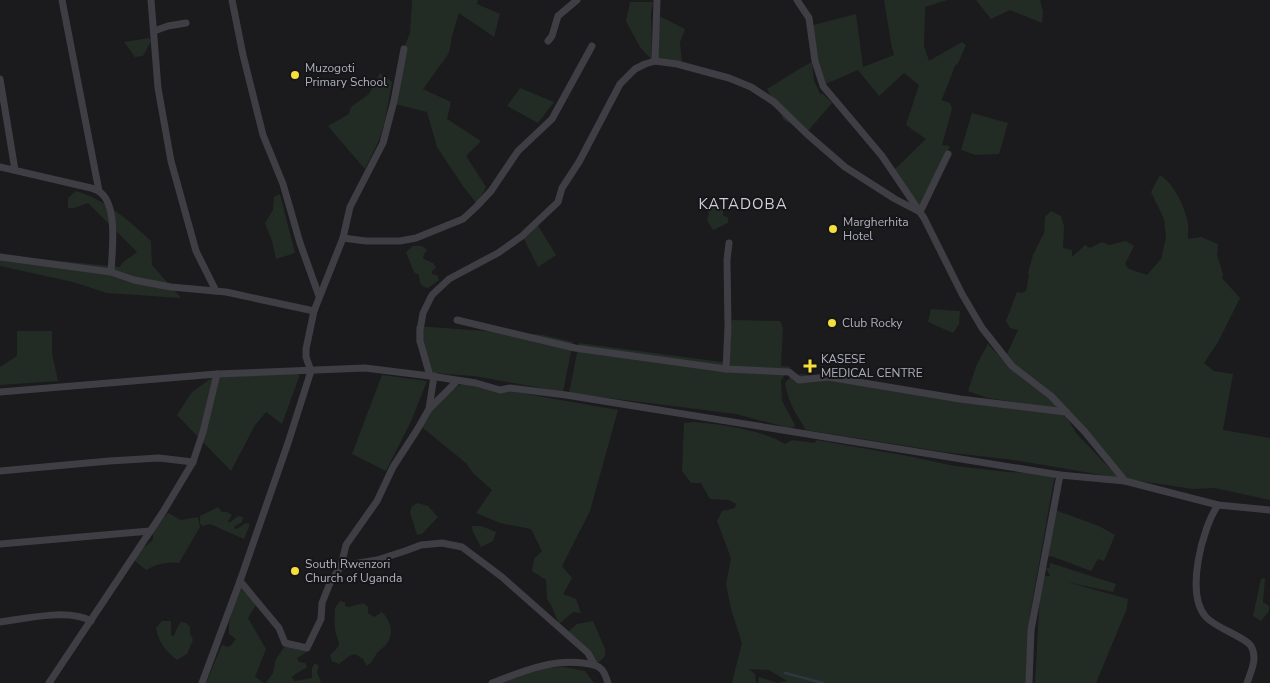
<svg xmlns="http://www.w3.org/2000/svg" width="1270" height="683" viewBox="0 0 1270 683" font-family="'Nunito Sans',sans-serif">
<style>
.green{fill:#222c25}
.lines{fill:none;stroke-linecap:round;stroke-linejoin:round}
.stream{stroke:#303642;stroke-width:2.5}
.street{stroke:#3e3e44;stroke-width:7}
.poi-dot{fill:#f6df3a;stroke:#161618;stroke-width:2}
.labels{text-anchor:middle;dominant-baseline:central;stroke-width:4;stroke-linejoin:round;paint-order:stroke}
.poi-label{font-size:12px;fill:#adafbd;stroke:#161618;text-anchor:start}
.quarter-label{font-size:15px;letter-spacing:1px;fill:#cecfd9;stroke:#161618}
</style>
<rect width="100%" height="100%" fill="#1b1b1d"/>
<!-- green -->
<g class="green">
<polygon points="412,0 478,0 477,4 500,14 494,37 459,13 452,36 449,53 423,89 451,102 447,119 481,141 466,156 486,187 477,204 463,186 437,147 427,112 391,103 402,53 410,33"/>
<polygon points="884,0 947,0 925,7 924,46 929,61 962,42 966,45 958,63 955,66 942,99 941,100 950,103 952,109 942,145 950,146 919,208 894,170 926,139 906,125 919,85 904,73 879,96 858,70 823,85 816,59 813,25 856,14 863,67 894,55 891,43"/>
<polygon points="976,0 1040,0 1043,12 1042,23 1010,10 991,19"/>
<polygon points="630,2 653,2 651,13 652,60 640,47 626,21"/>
<polygon points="657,15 685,29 680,42 682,63 657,59"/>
<polygon points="149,38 151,41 143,56 135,57 124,42"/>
<path d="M812,62L814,81L821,95L822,93L832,103L807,132L784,120L767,89C783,80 796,70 812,62Z"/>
<polygon points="380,73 392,82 385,121 379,140 365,169 328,126 349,114 351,107 369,94"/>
<polygon points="520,88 554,102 538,123 507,106"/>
<polygon points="972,113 1008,123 999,154 976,155 961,150"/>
<path d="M1160,175C1174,184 1183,204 1187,219C1189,225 1188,233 1188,239L1201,237L1218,244L1217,255L1223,274L1222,278L1240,298L1218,342L1204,363L1214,371L1233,374L1223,430L1270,438V500L1215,488L1193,489L1126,479L1057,398C1041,382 1021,373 1006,356L1018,330L1010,328L1006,321L1017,292L1021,293L1026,291L1029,275L1028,273L1033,255L1044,233L1045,217L1051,211L1061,216L1064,226L1063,248L1072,250V257L1085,245L1090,248L1102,242L1109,245L1126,241L1134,246L1125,264L1129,269L1147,275L1161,259L1166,238L1164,219L1151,192Z"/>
<path d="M76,191C104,199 130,221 151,241L152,265L181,298L107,293L73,282L0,266V255L120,267L122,263L137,252L88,203L74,208H68V198Z"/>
<polygon points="280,194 295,253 276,259 272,241 265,223 273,210 274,197"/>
<polygon points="716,200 723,210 723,215 728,218 728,223 713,230 707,220 709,214 707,209"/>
<polygon points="537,224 556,255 538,267 522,235"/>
<path d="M413,246H422L427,250L423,256L424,259L433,263L436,268L432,271V274L437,275L439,280L428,288C420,287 420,282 419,275L414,272L406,252Z"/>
<polygon points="931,309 960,311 959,324 953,333 928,322"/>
<polygon points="732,320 780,321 783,328 781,366 791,367 781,380 782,401 795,425 794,427 789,428 736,414 569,393 579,343 729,363"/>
<polygon points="416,326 543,335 573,342 563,392 474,376 430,373 416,342"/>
<polygon points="17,331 52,331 52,354 58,381 0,385 0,367 17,356"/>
<path d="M988,344C1001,358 1013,371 1027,382C1039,391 1050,398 1061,409L988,398L968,391L977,364Z"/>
<polygon points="298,373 299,377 282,424 266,412 255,425 231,471 177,415 192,392 213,377"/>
<path d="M802,374L1065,414L1076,433L1119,478L1014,460L944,452L806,430C796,414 788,402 785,383L792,375Z"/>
<polygon points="382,375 427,381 412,419 386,471 352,454"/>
<polygon points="463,383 618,410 590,511 562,566 572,578 563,594 576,599 581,613 573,612 559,624 551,605 547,599 546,580 532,571 534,559 542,551 531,529 500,523 476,513 492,490 473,473 466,463 418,424 447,393"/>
<path d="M694,422C720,424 763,430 785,444L792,440L815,443L816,440L908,456L955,466L1008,472L1055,474L1030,614L1027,683H758L759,677L778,683L787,681L769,670L749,669L755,674L756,683H732L742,643L731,609L726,584L731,558L717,521L722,511L735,508L736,504L729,500L710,499L701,483H691L682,471L684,423Z"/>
<polygon points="418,503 428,506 438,517 422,534 417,535 410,512 412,506"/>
<polygon points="218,507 222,512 227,512 232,515 228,521 229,523 238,516 243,517 242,522 235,526 234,528 237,529 246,523 250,524 244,539 210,524 202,526 200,523 200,516"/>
<polygon points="1055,510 1099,526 1115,535 1104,561 1098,559 1091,571 1051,556 1048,557"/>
<path d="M168,513L181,520L198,517L200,527L179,563C168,561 156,564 146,570L133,559L138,552L153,540V530Z"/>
<polygon points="472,526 481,526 496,532 493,541 481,547 473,532"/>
<polygon points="1050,563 1116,584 1113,592 1067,582 1128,599 1127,608 1096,683 1035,683 1040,592 1044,576 1050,576 1046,568 1049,568"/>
<polygon points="1265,578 1263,602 1269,606 1269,611 1261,621 1253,616 1261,579"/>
<polygon points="239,586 256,605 248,618 266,649 255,677 264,683 206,683 222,645 228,647 231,645 236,639 229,634 229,623"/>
<path d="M340,601L345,602V606L349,607L363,603L368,607V613L374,617L382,612C391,622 395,633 386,645C383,648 379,650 377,653C374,658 372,662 367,666L363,659L355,654L349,656L339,664L332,661L330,655C345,643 337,643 335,628C334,621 335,614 335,608Z"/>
<path d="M162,621H171V635L174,636L176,630L181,622L186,623L190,627V633L193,640L187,654L177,660C165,650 159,643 156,628Z"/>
<polygon points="593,621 605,649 605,656 597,664 564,635 577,624"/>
<polygon points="285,646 307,652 297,658 299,662 305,663 307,667 291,677 295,681 312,678 312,668 315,663 319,666 317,672 321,683 266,683 273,673 276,659"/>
<polygon points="564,667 585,671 594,683 491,683 546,668"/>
</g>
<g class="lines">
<!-- stream -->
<polyline class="stream" points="785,673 823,683"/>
<!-- street -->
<g class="street">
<polyline points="62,0 99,191"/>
<polyline points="151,0 158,88 171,161 196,251 216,291"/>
<polyline points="232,0 243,55 263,135 283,184 300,243 319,296"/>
<polyline points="797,0 809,18 815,61 823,86 882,156 924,218 962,294 982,328 1012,366 1051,396 1085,432 1125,481"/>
<polyline points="154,31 168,26 186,23"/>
<polyline points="548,41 552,36 558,16 577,0"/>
<polyline points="655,61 657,0"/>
<polyline points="0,79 15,170"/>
<path d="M0,167L91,188C94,189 98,190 101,193C118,207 112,252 111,272"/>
<polyline points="343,238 366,241 400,241 416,238 463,219 476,207 491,191 518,151 552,119 592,46"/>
<polyline points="0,257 111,272 134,280 171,287 226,292 314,311"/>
<polyline points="457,320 575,348 726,369 789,372 799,380 828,377 960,399 1066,412"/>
<polyline points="726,369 728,327 727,260 729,243"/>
<polyline points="430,376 420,341 420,330 423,313 432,295 449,279 498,253 522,236 558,202 562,188 579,162 620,84 635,69 645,64 655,61 677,64 729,78 751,87 774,102 807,134 845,167 895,199 920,212 948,154"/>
<polyline points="0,392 217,374 365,368 430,376 476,383 500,390 510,388 566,395 1060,475 1125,481 1218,505 1270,510"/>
<polyline points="429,409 434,376"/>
<polyline points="0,471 109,461 159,458 193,462"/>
<path d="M1218,505C1202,528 1185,594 1206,617C1217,629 1244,636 1251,646C1258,658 1251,671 1247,683"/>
<polyline points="0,544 150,531"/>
<polyline points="341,566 377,560 405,551 421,545 442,543 462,547 502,577 588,653 594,664"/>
<polyline points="240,581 279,628 285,643 307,648 321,619 322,603 330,583 341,566 346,545 377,501 393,467 417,430 429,409 457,381"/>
<path d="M0,622C25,619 68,608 91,621"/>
<polyline points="49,683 163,512 193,462 203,432 217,374"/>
<polyline points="202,683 240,581 288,443 311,371 306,357 306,349 314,311 343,238 350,207 383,143 394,101 404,49"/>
<path d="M492,683C521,672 551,659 583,663C589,664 597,664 601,669C605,672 606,678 608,683"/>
<polyline points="1029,683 1031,630 1060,475"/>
</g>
</g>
<!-- markers -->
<g class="poi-dot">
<circle cx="295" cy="75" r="5"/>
<circle cx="833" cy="229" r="5"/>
<circle cx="832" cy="323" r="5"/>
<path d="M807.5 358.5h5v5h5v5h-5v5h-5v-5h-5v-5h5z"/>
<circle cx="295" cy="571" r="5"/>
</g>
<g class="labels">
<!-- poi labels -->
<g class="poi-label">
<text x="305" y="68">Muzogoti<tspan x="305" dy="14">Primary School</tspan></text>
<text x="843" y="222">Margherhita<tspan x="843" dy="14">Hotel</tspan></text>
<text x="842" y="323">Club Rocky</text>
<text x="821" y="359">KASESE<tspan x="821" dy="14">MEDICAL CENTRE</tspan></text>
<text x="305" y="564">South Rwenzori<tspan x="305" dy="14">Church of Uganda</tspan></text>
</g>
<!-- quarter labels -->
<g class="quarter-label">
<text x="743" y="204">KATADOBA</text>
</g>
</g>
</svg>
